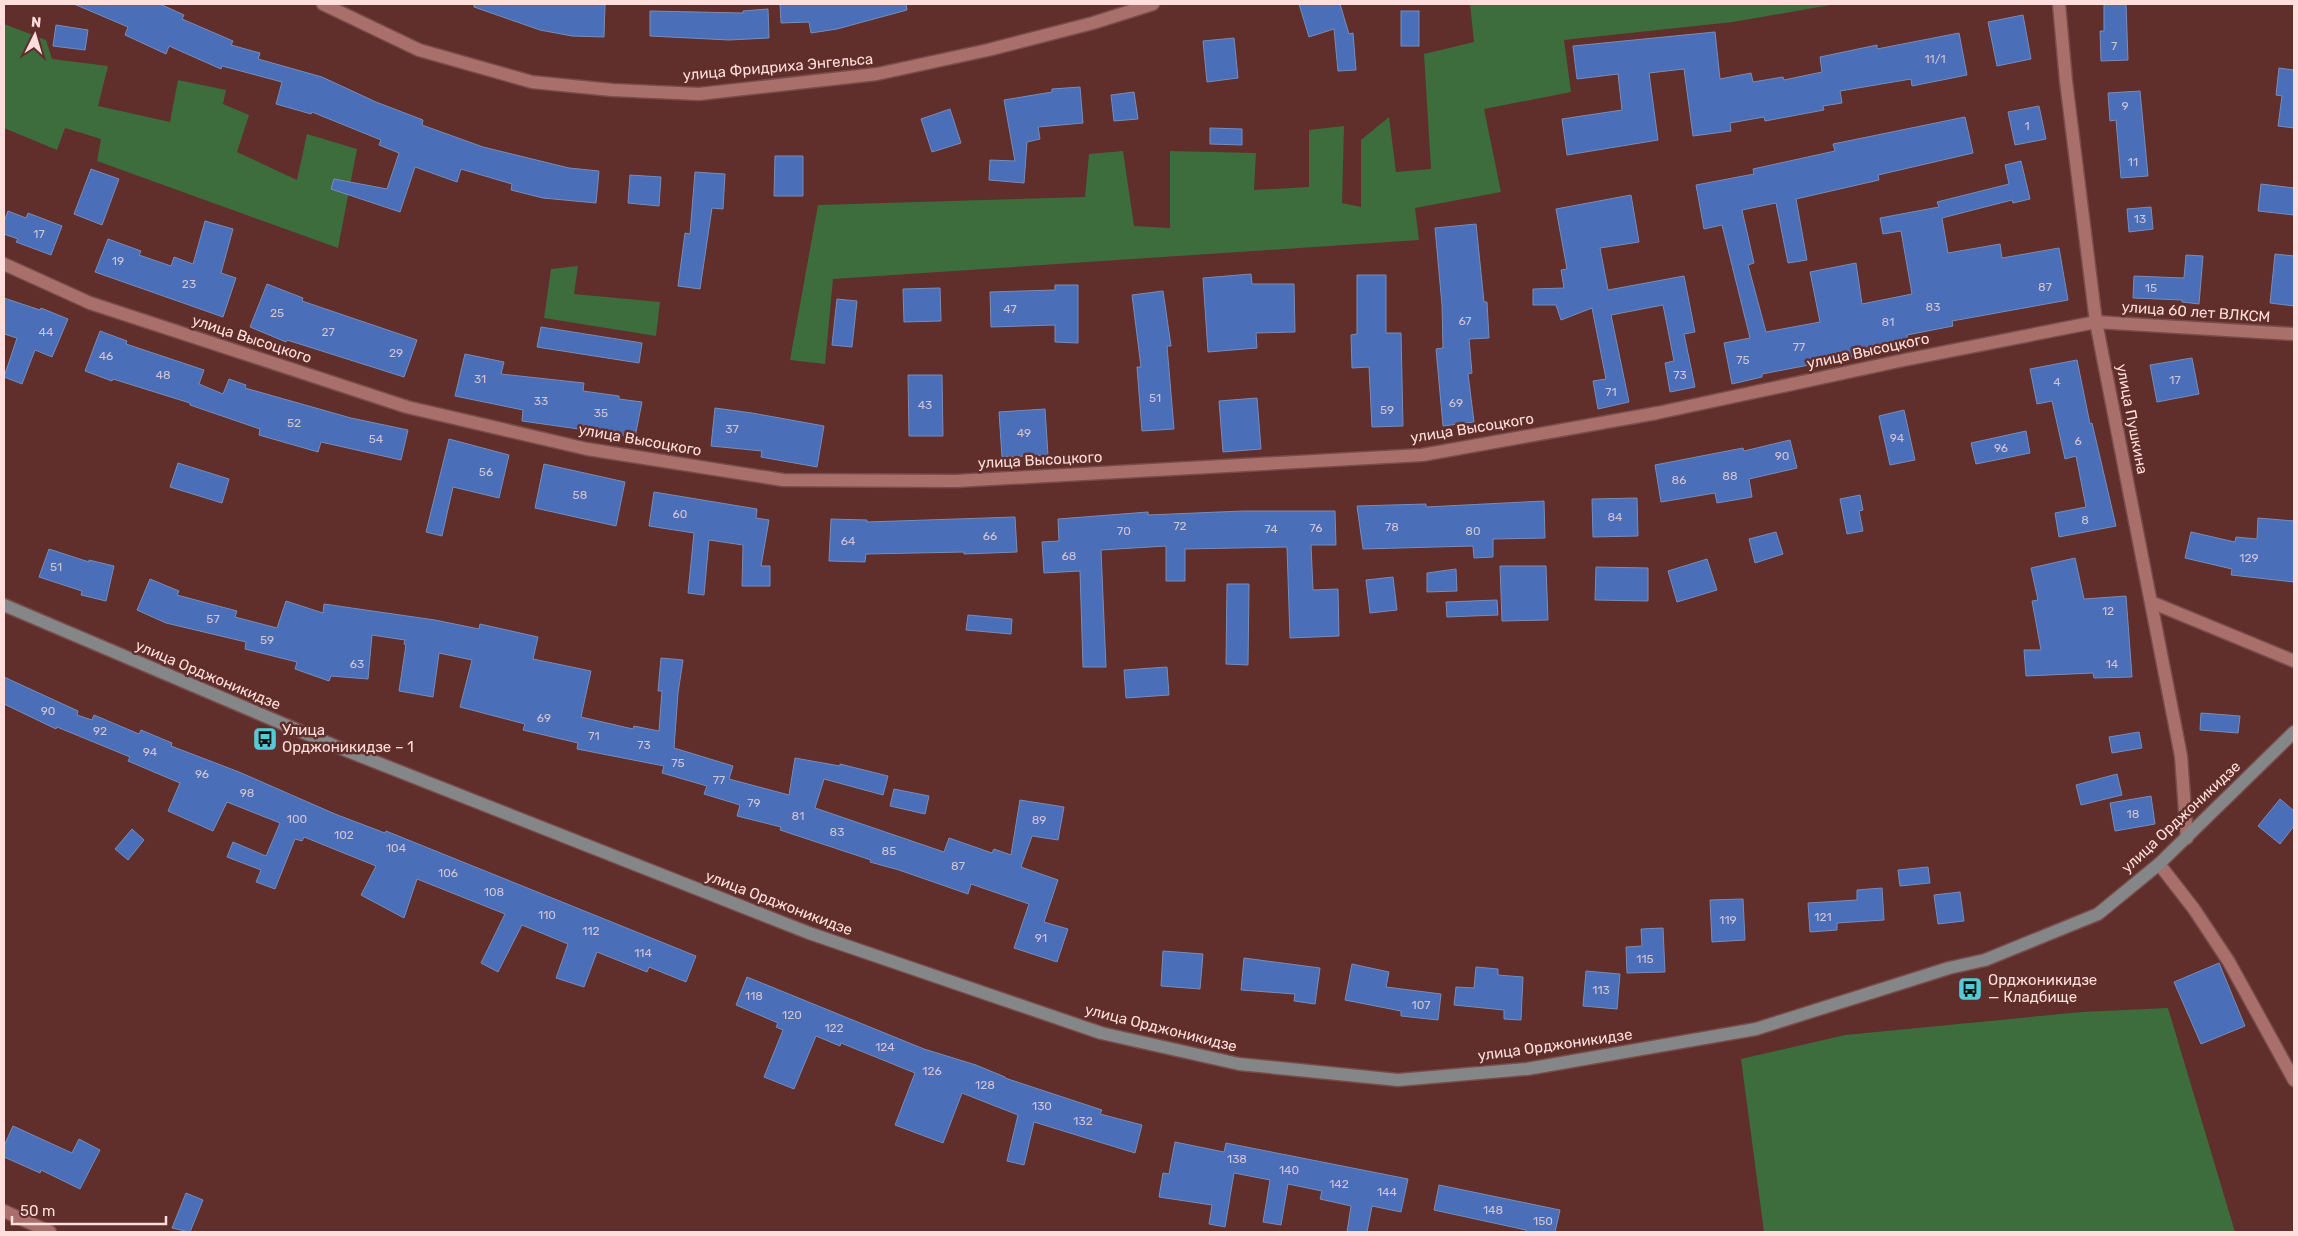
<svg xmlns="http://www.w3.org/2000/svg" width="2298" height="1236" viewBox="0 0 2298 1236" font-family="Rubik,sans-serif">
<style>
.green{fill:#3d6d3d}
.building{fill:#4b6eb9;stroke:#768dba}
.lines{fill:none;stroke-linecap:round;stroke-linejoin:round}
.street-casing{stroke:#784c4b;stroke-width:15}
.secondary-casing{stroke:#784c4b;stroke-width:15}
.street{stroke:#a96f6b;stroke-width:12}
.secondary{stroke:#858687;stroke-width:12}
.labels{text-anchor:middle;dominant-baseline:central;stroke-width:5;stroke-linejoin:round;paint-order:stroke}
.number-label{font-size:12px;fill:#d2c2d2}
.street-label{font-size:15px;fill:#ffdedb;stroke:#602e2b}
.poi-label{font-size:15px;fill:#ffdedb;stroke:#602e2b;text-anchor:start}
</style>
<rect width="100%" height="100%" fill="#602e2b"/>
<!-- green -->
<g class="green">
<polygon points="1470,4 1836,4 1733,22 1564,40 1571,92 1484,109 1501,192 1415,208 1419,240 833,279 825,364 790,360 818,205 1085,197 1089,154 1123,151 1134,226 1170,228 1170,151 1256,153 1254,190 1309,187 1309,130 1344,126 1342,203 1361,207 1361,140 1389,117 1396,172 1431,169 1424,54 1474,42"/>
<polygon points="4,24 46,40 52,59 108,66 98,106 170,122 178,80 226,90 223,104 249,115 237,152 297,180 307,134 357,149 338,248 97,161 101,139 65,128 57,150 4,128"/>
<polygon points="578,266 574,294 660,302 656,336 544,318 551,269"/>
<polygon points="2168,1008 2235,1232 1764,1232 1741,1059 1845,1035 2082,1012"/>
</g>
<!-- building -->
<g class="building">
<polygon points="74,4 160,4 184,15 182,19 233,41 231,45 260,53 258,59 322,77 376,102 423,120 422,125 483,147 569,168 599,171 596,203 543,198 511,190 512,184 461,169 457,182 415,167 400,212 331,189 334,179 387,189 399,153 379,145 381,140 312,112 311,114 276,104 282,82 222,66 221,69 169,46 166,54 125,35 128,27"/>
<polygon points="474,4 605,4 604,37 572,36 540,30 474,7"/>
<polygon points="780,4 906,4 907,10 837,29 811,33 809,22 781,23"/>
<polygon points="1299,4 1340,4 1349,34 1353,33 1356,70 1338,71 1334,29 1309,37"/>
<polygon points="2104,4 2126,4 2128,60 2101,61 2100,31 2104,31"/>
<polygon points="768,9 769,38 729,40 650,36 650,11 743,13 743,11"/>
<rect x="1401" y="11" width="18" height="35"/>
<polygon points="2023,15 2031,59 1997,66 1988,22"/>
<polygon points="56,25 88,30 85,50 53,46"/>
<polygon points="1715,32 1720,79 1751,73 1753,82 1783,77 1784,80 1822,72 1820,57 1877,45 1877,49 1959,33 1967,75 1912,86 1911,79 1840,91 1842,103 1823,106 1824,110 1765,121 1764,117 1730,123 1731,131 1693,136 1684,69 1649,73 1658,140 1567,155 1562,119 1622,110 1618,74 1577,79 1573,46"/>
<polygon points="1234,38 1238,78 1207,82 1203,41"/>
<polygon points="2279,68 2294,70 2294,128 2278,126 2282,96 2276,95"/>
<polygon points="1080,87 1083,123 1038,127 1040,139 1027,142 1024,183 989,180 990,160 1015,161 1004,100 1052,92 1052,89"/>
<polygon points="2140,91 2148,176 2121,178 2116,120 2110,121 2108,93"/>
<polygon points="1134,92 1138,119 1114,121 1111,95"/>
<polygon points="2039,106 2046,139 2015,145 2008,112"/>
<polygon points="950,109 961,143 932,152 921,119"/>
<polygon points="1965,117 1973,153 1878,175 1879,180 1796,199 1807,260 1788,263 1776,203 1742,210 1754,263 1748,265 1766,332 1820,322 1810,272 1856,263 1862,304 1912,294 1901,231 1883,234 1880,218 1939,207 1937,202 2009,184 2005,165 2021,161 2030,199 2013,203 2012,200 1942,218 1948,253 2000,244 2002,258 2059,248 2068,300 1952,321 1953,326 1907,335 1908,341 1871,348 1872,353 1762,374 1762,377 1732,384 1724,343 1750,338 1722,225 1704,229 1696,185 1754,174 1753,169 1835,151 1833,144"/>
<polygon points="1210,128 1242,129 1242,145 1210,144"/>
<polygon points="775,156 803,156 803,196 774,196"/>
<polygon points="91,169 119,179 102,225 74,214"/>
<polygon points="695,172 725,174 723,209 712,208 700,289 678,286 685,233 690,234"/>
<polygon points="630,175 661,177 659,206 628,203"/>
<polygon points="2261,184 2294,188 2294,215 2258,211"/>
<polygon points="1631,195 1639,242 1600,248 1608,290 1684,276 1695,332 1684,334 1695,387 1670,392 1665,363 1674,361 1663,305 1611,315 1629,402 1598,409 1593,381 1606,379 1592,308 1561,320 1556,305 1533,305 1533,289 1564,288 1561,270 1567,269 1556,209"/>
<polygon points="2151,207 2153,229 2129,232 2127,209"/>
<polygon points="8,211 26,218 28,213 62,226 51,255 16,242 18,239 4,234 4,222"/>
<polygon points="205,221 233,229 221,273 236,278 223,317 95,272 108,239 141,251 139,255 171,266 174,257 193,264"/>
<polygon points="1476,224 1484,302 1487,302 1489,338 1469,339 1472,373 1468,374 1474,422 1443,426 1436,349 1443,348 1442,305 1435,228"/>
<polygon points="2275,254 2294,256 2294,306 2270,303"/>
<polygon points="2186,255 2203,256 2199,304 2182,302 2182,300 2133,298 2134,276 2184,278"/>
<polygon points="1251,274 1252,284 1294,284 1295,332 1256,333 1257,348 1208,352 1203,278"/>
<polygon points="1357,275 1386,275 1386,333 1401,333 1403,426 1372,427 1369,367 1352,368 1351,335 1357,334"/>
<polygon points="267,284 303,298 302,301 417,340 404,377 287,340 286,342 250,327"/>
<polygon points="1055,285 1078,285 1078,343 1055,342 1055,325 991,327 990,292 1055,290"/>
<polygon points="940,288 941,321 904,322 903,289"/>
<polygon points="1163,291 1171,346 1167,346 1174,429 1142,431 1137,367 1141,367 1132,295"/>
<polygon points="4,298 40,310 41,308 68,319 52,357 35,350 22,384 4,377 17,338 4,334"/>
<polygon points="837,299 857,301 852,347 832,345"/>
<polygon points="541,327 642,343 639,363 537,347"/>
<polygon points="100,331 127,341 126,344 204,370 199,384 223,394 229,379 246,385 245,388 351,418 408,430 401,460 321,442 318,452 259,435 260,429 190,405 190,403 113,379 112,381 85,371"/>
<polygon points="465,354 504,362 501,374 584,383 583,391 619,396 619,399 642,402 635,437 522,421 523,410 455,396"/>
<polygon points="2192,358 2199,394 2157,402 2150,365"/>
<polygon points="2077,360 2090,424 2092,423 2116,526 2059,537 2055,513 2086,507 2076,456 2065,459 2052,401 2037,404 2030,369"/>
<polygon points="908,375 942,375 943,436 909,436"/>
<polygon points="1257,398 1261,449 1223,452 1219,401"/>
<polygon points="715,408 752,413 824,426 817,467 761,457 762,451 711,446"/>
<polygon points="1045,409 1048,455 1002,457 999,412"/>
<polygon points="1904,410 1915,460 1890,465 1879,416"/>
<polygon points="2026,431 2030,453 1976,464 1971,443"/>
<polygon points="449,439 509,455 499,498 453,487 442,536 426,532"/>
<polygon points="1790,440 1797,468 1749,479 1752,497 1717,503 1715,493 1661,502 1655,465 1743,448 1744,451"/>
<polygon points="178,463 229,479 222,503 170,487"/>
<polygon points="544,464 625,482 616,526 535,508"/>
<polygon points="654,492 757,509 756,518 769,520 761,566 770,566 770,586 742,586 743,545 709,540 704,595 688,593 694,533 649,526"/>
<polygon points="1860,495 1863,510 1859,511 1863,531 1847,534 1840,499"/>
<polygon points="1637,498 1638,536 1593,537 1592,499"/>
<polygon points="1544,501 1545,538 1493,539 1493,557 1474,558 1473,546 1363,549 1357,506 1426,504 1426,507"/>
<polygon points="1243,511 1335,511 1336,545 1311,545 1313,590 1338,589 1339,636 1290,638 1287,547 1185,549 1185,581 1166,581 1166,546 1101,550 1106,667 1083,667 1080,571 1044,573 1042,542 1059,541 1058,519 1148,512 1148,515"/>
<polygon points="1015,517 1017,552 964,554 964,552 866,554 865,562 829,561 831,519 867,520 867,522"/>
<polygon points="2258,518 2294,521 2294,582 2231,575 2232,569 2185,558 2191,532 2235,542 2236,537 2257,539"/>
<polygon points="1776,532 1783,554 1755,563 1749,539"/>
<polygon points="49,549 89,562 89,560 114,566 106,601 81,595 82,591 39,577"/>
<polygon points="2075,558 2084,599 2126,596 2132,677 2094,678 2093,673 2026,676 2024,650 2041,650 2032,601 2038,600 2031,568"/>
<polygon points="1707,559 1717,590 1677,602 1668,571"/>
<polygon points="1500,566 1546,566 1548,620 1502,621"/>
<polygon points="1596,567 1648,568 1648,601 1595,600"/>
<polygon points="1456,569 1457,591 1427,592 1427,573"/>
<polygon points="1393,577 1397,610 1370,613 1366,580"/>
<polygon points="150,579 179,591 177,595 237,611 235,617 277,628 286,601 323,613 324,604 435,620 479,629 480,624 538,637 533,659 591,671 581,717 633,729 634,726 659,731 662,691 658,691 661,658 683,660 678,693 674,748 733,766 729,779 789,795 795,758 840,766 840,764 888,776 883,795 824,779 815,808 944,852 949,838 992,853 994,849 1011,855 1020,800 1064,807 1058,840 1032,836 1021,867 1058,880 1044,922 1068,929 1057,962 1014,948 1029,904 971,884 968,894 899,870 870,862 871,860 780,830 781,827 737,816 740,805 704,794 707,786 662,773 664,766 577,749 578,743 523,730 525,724 460,707 472,660 439,653 433,697 399,691 406,645 404,644 405,640 372,635 368,679 331,676 329,681 295,669 297,662 245,649 246,642 166,623 137,610"/>
<polygon points="1227,584 1249,584 1248,665 1226,664"/>
<polygon points="1497,600 1498,615 1447,617 1446,602"/>
<polygon points="968,615 1012,619 1011,634 966,630"/>
<polygon points="1167,667 1169,695 1126,698 1124,670"/>
<polygon points="4,677 78,711 77,715 92,720 94,715 139,734 141,730 172,743 171,746 239,772 335,814 385,833 386,831 696,956 686,982 649,967 647,972 597,952 584,987 556,978 568,944 522,925 498,972 481,963 505,914 417,879 404,918 361,895 376,866 304,837 302,841 295,839 275,889 256,882 261,870 227,857 233,842 266,856 280,823 227,802 213,831 168,811 180,783 128,761 130,757 57,727 56,729 4,704"/>
<polygon points="2201,713 2240,716 2238,733 2200,730"/>
<polygon points="2139,732 2142,748 2112,753 2109,737"/>
<polygon points="2117,774 2122,795 2081,805 2076,785"/>
<polygon points="894,789 929,796 925,814 890,806"/>
<polygon points="2151,796 2155,824 2115,831 2110,803"/>
<polygon points="2280,799 2294,811 2294,826 2280,844 2258,826"/>
<polygon points="132,829 144,840 128,860 115,849"/>
<polygon points="1928,867 1930,883 1900,886 1898,870"/>
<polygon points="1882,888 1884,920 1837,923 1837,930 1810,932 1808,903 1857,900 1857,890"/>
<polygon points="1960,892 1964,921 1938,924 1934,895"/>
<polygon points="1743,899 1745,940 1712,942 1710,900"/>
<polygon points="1663,928 1665,972 1627,973 1626,947 1642,946 1641,929"/>
<polygon points="1163,951 1203,954 1200,989 1161,986"/>
<polygon points="1244,958 1320,968 1315,1004 1294,1001 1295,994 1241,990"/>
<polygon points="2219,963 2245,1026 2201,1044 2174,982"/>
<polygon points="1352,964 1389,972 1386,987 1441,994 1438,1020 1401,1016 1401,1011 1345,1000"/>
<polygon points="1476,967 1498,969 1498,975 1523,977 1521,1020 1504,1019 1504,1010 1454,1005 1456,987 1474,988"/>
<polygon points="1586,971 1620,974 1617,1009 1583,1006"/>
<polygon points="747,977 924,1049 976,1065 1005,1077 1005,1078 1102,1110 1100,1114 1142,1125 1135,1153 1034,1122 1024,1165 1007,1161 1018,1115 962,1093 943,1143 895,1125 915,1073 841,1043 840,1046 816,1036 794,1089 764,1077 783,1030 776,1027 778,1023 736,1005"/>
<polygon points="13,1126 72,1153 79,1139 100,1150 80,1189 41,1170 40,1173 4,1157 4,1146"/>
<polygon points="1175,1142 1224,1152 1226,1143 1408,1179 1401,1212 1372,1206 1367,1232 1347,1232 1351,1206 1320,1199 1322,1191 1288,1184 1281,1225 1263,1222 1270,1180 1234,1173 1225,1227 1209,1224 1212,1205 1159,1197 1163,1173 1169,1174"/>
<polygon points="1439,1185 1560,1210 1555,1232 1526,1232 1526,1230 1434,1210"/>
<polygon points="186,1193 203,1200 190,1232 172,1228"/>
</g>
<g class="lines">
<defs>
<g id="street">
<polyline points="323,4 419,50 532,82 612,90 699,94 877,74 988,50 1093,23 1153,4"/>
<polyline points="2059,4 2066,81 2096,322 2181,756 2187,838"/>
<polyline points="4,264 90,303 407,407 587,449 783,480 956,481 1422,455 1657,413 1904,360 2096,322 2294,334"/>
<polyline points="2151,602 2294,661"/>
<polyline points="2159,864 2194,909 2229,962 2294,1080"/>
<polyline points="4,1211 50,1232"/>
</g>
<polyline id="secondary" points="4,605 335,746 809,933 1101,1033 1239,1064 1398,1080 1527,1069 1756,1029 1949,968 1985,960 2098,914 2159,864 2294,732"/>
</defs>
<!-- street casing -->
<use href="#street" class="street-casing"/>
<!-- secondary casing -->
<use href="#secondary" class="secondary-casing"/>
<!-- street -->
<use href="#street" class="street"/>
<!-- secondary -->
<use href="#secondary" class="secondary"/>
</g>
<!-- icons -->
<defs>
<symbol id="bus-square" viewBox="-11 -11 22 22"><rect x="-9" y="-9" width="18" height="18" rx="4" fill="#52cbd7" stroke="#602e2b"/><path d="M-5-6H5V4H4V6H2V4H-2V6H-4V4H-5ZM-3.5-4V0h7V-4ZM-3.5 1.2v1.5H-2V1.2ZM2 1.2v1.5H3.5V1.2Z" fill="#111"/></symbol>
</defs>
<g fill-rule="evenodd">
<use href="#bus-square" x="251" y="725" width="28" height="28"/>
<use href="#bus-square" x="1956" y="975" width="28" height="28"/>
</g>
<g class="labels">
<!-- number labels -->
<g class="number-label">
<text x="2114" y="46">7</text>
<text x="1935" y="59">11/1</text>
<text x="2125" y="106">9</text>
<text x="2027" y="126">1</text>
<text x="2133" y="162">11</text>
<text x="2140" y="219">13</text>
<text x="39" y="234">17</text>
<text x="118" y="261">19</text>
<text x="189" y="284">23</text>
<text x="2045" y="287">87</text>
<text x="2151" y="288">15</text>
<text x="1933" y="307">83</text>
<text x="1010" y="309">47</text>
<text x="277" y="313">25</text>
<text x="1465" y="321">67</text>
<text x="1888" y="322">81</text>
<text x="46" y="332">44</text>
<text x="328" y="332">27</text>
<text x="1799" y="347">77</text>
<text x="396" y="353">29</text>
<text x="106" y="356">46</text>
<text x="1743" y="360">75</text>
<text x="163" y="375">48</text>
<text x="1680" y="375">73</text>
<text x="480" y="379">31</text>
<text x="2175" y="380">17</text>
<text x="2057" y="382">4</text>
<text x="1611" y="392">71</text>
<text x="1155" y="398">51</text>
<text x="541" y="401">33</text>
<text x="1456" y="403">69</text>
<text x="925" y="405">43</text>
<text x="1387" y="410">59</text>
<text x="601" y="413">35</text>
<text x="294" y="423">52</text>
<text x="732" y="429">37</text>
<text x="1024" y="433">49</text>
<text x="1897" y="438">94</text>
<text x="376" y="439">54</text>
<text x="2078" y="441">6</text>
<text x="2001" y="448">96</text>
<text x="1782" y="456">90</text>
<text x="486" y="472">56</text>
<text x="1730" y="476">88</text>
<text x="1679" y="480">86</text>
<text x="580" y="495">58</text>
<text x="680" y="514">60</text>
<text x="1615" y="517">84</text>
<text x="2085" y="520">8</text>
<text x="1180" y="526">72</text>
<text x="1392" y="527">78</text>
<text x="1316" y="528">76</text>
<text x="1271" y="529">74</text>
<text x="1124" y="531">70</text>
<text x="1473" y="531">80</text>
<text x="990" y="536">66</text>
<text x="848" y="541">64</text>
<text x="1069" y="556">68</text>
<text x="2249" y="558">129</text>
<text x="56" y="567">51</text>
<text x="2108" y="611">12</text>
<text x="213" y="619">57</text>
<text x="267" y="640">59</text>
<text x="357" y="664">63</text>
<text x="2112" y="664">14</text>
<text x="48" y="711">90</text>
<text x="544" y="718">69</text>
<text x="100" y="731">92</text>
<text x="594" y="736">71</text>
<text x="644" y="745">73</text>
<text x="150" y="752">94</text>
<text x="678" y="763">75</text>
<text x="202" y="774">96</text>
<text x="719" y="780">77</text>
<text x="247" y="793">98</text>
<text x="754" y="803">79</text>
<text x="2133" y="814">18</text>
<text x="798" y="816">81</text>
<text x="297" y="819">100</text>
<text x="1039" y="820">89</text>
<text x="837" y="832">83</text>
<text x="344" y="835">102</text>
<text x="396" y="848">104</text>
<text x="889" y="851">85</text>
<text x="958" y="866">87</text>
<text x="448" y="873">106</text>
<text x="494" y="892">108</text>
<text x="547" y="915">110</text>
<text x="1823" y="917">121</text>
<text x="1728" y="920">119</text>
<text x="591" y="931">112</text>
<text x="1041" y="938">91</text>
<text x="643" y="953">114</text>
<text x="1645" y="959">115</text>
<text x="1601" y="990">113</text>
<text x="754" y="996">118</text>
<text x="1421" y="1005">107</text>
<text x="792" y="1015">120</text>
<text x="834" y="1028">122</text>
<text x="885" y="1047">124</text>
<text x="932" y="1071">126</text>
<text x="985" y="1085">128</text>
<text x="1042" y="1106">130</text>
<text x="1083" y="1121">132</text>
<text x="1237" y="1159">138</text>
<text x="1289" y="1170">140</text>
<text x="1339" y="1184">142</text>
<text x="1387" y="1192">144</text>
<text x="1493" y="1210">148</text>
<text x="1543" y="1221">150</text>
</g>
<!-- street labels -->
<g class="street-label">
<text transform="translate(778 67) rotate(-5)">улица Фридриха Энгельса</text>
<text transform="translate(2196 312) rotate(4)">улица 60 лет ВЛКСМ</text>
<text transform="translate(252 339) rotate(18)">улица Высоцкого</text>
<text transform="translate(1868 351) rotate(-12)">улица Высоцкого</text>
<text transform="translate(2132 419) rotate(79)">улица Пушкина</text>
<text transform="translate(1472 428) rotate(-9)">улица Высоцкого</text>
<text transform="translate(640 440) rotate(10)">улица Высоцкого</text>
<text transform="translate(1040 460) rotate(-3)">улица Высоцкого</text>
<text transform="translate(208 675) rotate(23)">улица Орджоникидзе</text>
<text transform="translate(2181 817) rotate(-43)">улица Орджоникидзе</text>
<text transform="translate(779 903) rotate(21)">улица Орджоникидзе</text>
<text transform="translate(1161 1028) rotate(14)">улица Орджоникидзе</text>
<text transform="translate(1555 1045) rotate(-8)">улица Орджоникидзе</text>
</g>
<!-- poi labels -->
<g class="poi-label">
<text x="282" y="730">Улица<tspan x="282" dy="17">Орджоникидзе – 1</tspan></text>
<text x="1988" y="980">Орджоникидзе<tspan x="1988" dy="17">— Кладбище</tspan></text>
</g>
</g>
<!-- border -->
<rect width="2298" height="1236" fill="none" stroke="#ffdedb" stroke-width="10"/>
<!-- north arrow -->
<g transform="translate(35 35) rotate(5)" stroke="#602e2b" stroke-width="4" paint-order="stroke">
<path d="M0-4L9 19L0 12L-9 19Z" fill="#ffdedb"/>
<text y="-8" font-size="14" font-weight="bold" text-anchor="middle" fill="#ffdedb">N</text>
</g>
<!-- scale -->
<path d="M12 1216v8h154v-8" fill="none" stroke="#ffdedb" stroke-width="2.5"/>
<text x="20" y="1216" font-size="15" fill="#ffdedb" stroke="#602e2b" stroke-width="4" paint-order="stroke">50 m</text>
</svg>
